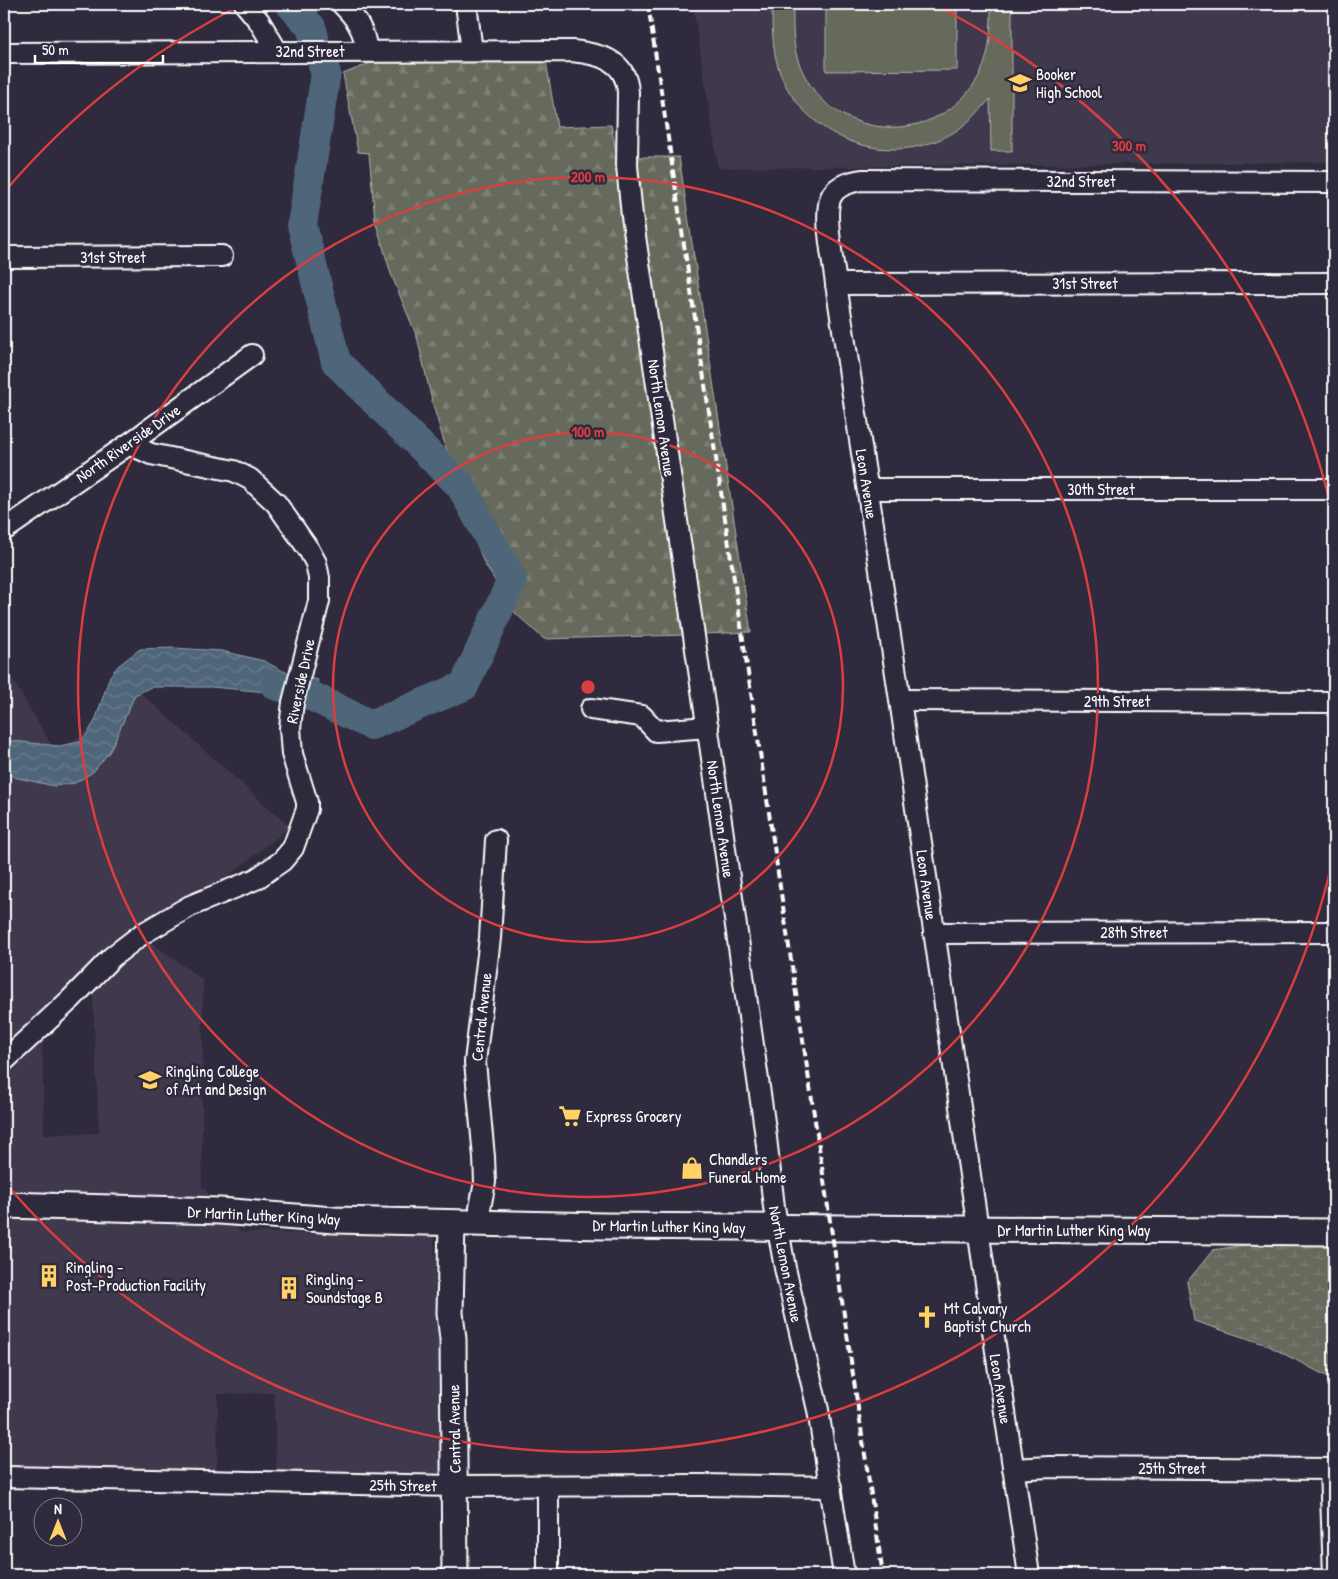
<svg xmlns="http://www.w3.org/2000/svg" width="1338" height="1579" viewBox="0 0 1338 1579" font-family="'Patrick Hand',sans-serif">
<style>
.built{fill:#40384d;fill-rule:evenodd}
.green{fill:#666a5c;stroke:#b2b4ae}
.forest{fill:url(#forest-firs);stroke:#b2b4ae}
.wetland{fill:url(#wetland-marsh);stroke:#b2b4ae}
.water{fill:url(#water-waves);stroke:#95a3af}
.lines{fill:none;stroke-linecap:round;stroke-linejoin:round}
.river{stroke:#4f667a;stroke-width:30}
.minor-casing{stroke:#fff;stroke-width:24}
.tertiary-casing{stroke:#fff;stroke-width:29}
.minor{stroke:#2f2a3d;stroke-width:20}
.tertiary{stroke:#2f2a3d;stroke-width:25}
.rail{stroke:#fff;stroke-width:4;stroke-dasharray:8 4;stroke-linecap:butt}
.ring{fill:none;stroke:#da3e3e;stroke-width:2.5}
.labels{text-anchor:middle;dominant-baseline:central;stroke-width:5;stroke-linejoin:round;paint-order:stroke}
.street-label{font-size:16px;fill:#fff;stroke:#2f2a3d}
.poi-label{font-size:16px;fill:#fff;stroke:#2f2a3d;text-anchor:start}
.centre{fill:#da3e3e;stroke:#2f2a3d;stroke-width:2.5}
.ring-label{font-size:15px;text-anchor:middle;font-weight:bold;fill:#da3e3e;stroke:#2f2a3d;stroke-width:5;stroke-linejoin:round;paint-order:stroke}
</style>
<defs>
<pattern id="forest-firs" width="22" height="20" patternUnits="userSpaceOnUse" patternTransform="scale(1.25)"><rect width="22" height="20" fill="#666a5c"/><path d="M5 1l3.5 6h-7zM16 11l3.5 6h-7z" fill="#7d8074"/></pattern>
<pattern id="wetland-marsh" width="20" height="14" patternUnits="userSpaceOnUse" patternTransform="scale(1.25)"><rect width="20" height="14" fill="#666a5c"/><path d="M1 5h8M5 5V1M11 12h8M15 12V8" fill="none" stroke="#7d8074"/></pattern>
<pattern id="water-waves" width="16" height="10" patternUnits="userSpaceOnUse" patternTransform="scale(1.25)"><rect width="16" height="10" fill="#4f667a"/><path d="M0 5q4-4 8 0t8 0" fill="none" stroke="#697d8e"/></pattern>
</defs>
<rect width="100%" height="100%" fill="#2f2a3d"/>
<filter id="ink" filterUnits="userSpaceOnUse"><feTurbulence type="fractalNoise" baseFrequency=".02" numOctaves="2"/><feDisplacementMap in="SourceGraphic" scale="10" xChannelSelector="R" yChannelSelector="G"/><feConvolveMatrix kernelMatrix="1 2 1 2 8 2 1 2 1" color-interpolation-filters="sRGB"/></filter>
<g filter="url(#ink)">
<!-- built -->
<g class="built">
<polygon points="693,4 1334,4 1334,162 718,168"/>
<path d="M4,665L56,753L140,692L290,827L148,940L203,980L202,1186L240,1232L434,1237L443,1474L276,1471L274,1393L218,1394L217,1470L4,1467ZM92,978L99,1133L44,1134L42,1026Z"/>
</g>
<!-- green -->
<g class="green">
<path d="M772,4H793C793,23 792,42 798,60C825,143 940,151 980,74C991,52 991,28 991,4H1012V151H991L990,99C978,113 965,127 947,136C889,166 817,142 786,86C772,60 772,32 772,4Z"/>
<polygon points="826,4 957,4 957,70 826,71"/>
</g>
<!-- forest -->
<g class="forest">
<polygon points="465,60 465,62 546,61 557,127 611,125 617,156 618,156 685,635 544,639 516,614 484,563 465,512 433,405 417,337 391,274 375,220 369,153 358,152 343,74 376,61"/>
<polygon points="636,157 679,157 751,632 703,634 640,215"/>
</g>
<!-- wetland -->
<polygon class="wetland" points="1270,1241 1334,1242 1334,1380 1267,1345 1194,1321 1187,1282 1213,1250"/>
<!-- water -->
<polygon class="water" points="174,648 222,651 264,661 283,671 318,680 310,706 279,693 211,687 151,687 135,695 110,751 93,772 75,783 54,786 18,778 4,773 4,740 59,746 80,742 87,734 95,721 110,676 118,666 140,649"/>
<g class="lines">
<!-- river -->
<g class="river">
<polyline points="290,4 311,27 314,37"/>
<polyline points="275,685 307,694 371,725 464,686 512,580 461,486 336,362 302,225 326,73 323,65"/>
</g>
<defs>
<g id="minor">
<polyline points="245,4 259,21 277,51"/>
<path d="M342,4C356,18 364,30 367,51"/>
<polyline points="466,4 472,51"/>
<path d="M4,53L572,51C599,54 626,59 628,92L627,166L632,216L712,758L765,1129L774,1207L785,1268L818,1410L844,1575"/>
<polyline points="4,257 222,256"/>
<polyline points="836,284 1334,283"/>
<polyline points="868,489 1334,489"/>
<polyline points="4,530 129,444 252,355"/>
<polyline points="900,700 1334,702"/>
<polyline points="591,709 642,716 656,731 708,727"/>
<polyline points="934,933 1334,932"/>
<polyline points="4,1061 70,1000 112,957 142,934 190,906 256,879 282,861 293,848 307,809 307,802 292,754 290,728 293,702 319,601 319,578 316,563 309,550 276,503 250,479 234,471 151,454 129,444"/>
<polyline points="480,1223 480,1208 485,1182 484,1157 475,1062 490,938 496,840"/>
<polyline points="1013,1469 1049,1467 1334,1469"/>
<polyline points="1330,1469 1334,1575"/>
<polyline points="4,1477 455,1486 701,1485 831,1487"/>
<polyline points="548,1575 548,1486"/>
<path d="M1029,1575L900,700L836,284C834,266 822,210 832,195C838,185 850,182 862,180L1334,182"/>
</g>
<g id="tertiary">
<polyline points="4,1205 220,1211 334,1220 604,1226 1334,1232"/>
<polyline points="452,1223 450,1313 453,1339 455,1575"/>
</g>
</defs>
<!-- minor casing -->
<use href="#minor" class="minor-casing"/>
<!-- tertiary casing -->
<use href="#tertiary" class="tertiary-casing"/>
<!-- minor -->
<use href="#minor" class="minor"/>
<!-- tertiary -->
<use href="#tertiary" class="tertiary"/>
<!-- rail -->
<polyline class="rail" points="648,4 883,1575"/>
</g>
</g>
<!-- distance rings -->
<g class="ring">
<circle cx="588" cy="687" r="255"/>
<circle cx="588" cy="687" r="510"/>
<path d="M1333 859A765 765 0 0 1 6 1184M6 190A765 765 0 0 1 241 5M935 5A765 765 0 0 1 1333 515"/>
</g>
<!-- icons -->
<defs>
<symbol id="school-bare" viewBox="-9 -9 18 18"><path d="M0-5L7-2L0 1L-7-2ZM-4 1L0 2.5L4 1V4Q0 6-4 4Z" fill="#ffd166" stroke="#2f2a3d" stroke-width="2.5" paint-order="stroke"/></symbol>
<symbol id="university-bare" viewBox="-9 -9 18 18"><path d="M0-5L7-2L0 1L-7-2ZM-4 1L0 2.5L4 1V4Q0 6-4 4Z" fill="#ffd166" stroke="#2f2a3d" stroke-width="2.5" paint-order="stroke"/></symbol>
<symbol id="supermarket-bare" viewBox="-9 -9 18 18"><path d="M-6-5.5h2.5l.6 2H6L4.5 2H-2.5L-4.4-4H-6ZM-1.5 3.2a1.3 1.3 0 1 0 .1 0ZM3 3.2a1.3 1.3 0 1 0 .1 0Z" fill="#ffd166" stroke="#2f2a3d" stroke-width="2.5" paint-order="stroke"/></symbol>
<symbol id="shop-bare" viewBox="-9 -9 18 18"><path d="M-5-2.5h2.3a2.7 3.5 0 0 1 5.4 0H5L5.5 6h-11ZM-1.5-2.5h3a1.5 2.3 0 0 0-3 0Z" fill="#ffd166" stroke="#2f2a3d" stroke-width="2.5" paint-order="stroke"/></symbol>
<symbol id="building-bare" viewBox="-9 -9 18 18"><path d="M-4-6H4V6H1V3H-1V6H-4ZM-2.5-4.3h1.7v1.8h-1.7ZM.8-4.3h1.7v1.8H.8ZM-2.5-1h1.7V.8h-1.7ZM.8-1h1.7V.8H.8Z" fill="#ffd166" stroke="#2f2a3d" stroke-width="2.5" paint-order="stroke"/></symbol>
<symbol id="church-bare" viewBox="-9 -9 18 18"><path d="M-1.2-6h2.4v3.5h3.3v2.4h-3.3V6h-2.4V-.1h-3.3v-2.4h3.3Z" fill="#ffd166" stroke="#2f2a3d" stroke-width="2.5" paint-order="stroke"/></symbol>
</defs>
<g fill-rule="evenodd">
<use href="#school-bare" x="1004" y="67" width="32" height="32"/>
<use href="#university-bare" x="134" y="1064" width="32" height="32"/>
<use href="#supermarket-bare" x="554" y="1100" width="32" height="32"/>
<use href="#shop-bare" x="676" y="1152" width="32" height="32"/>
<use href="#building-bare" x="33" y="1260" width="32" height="32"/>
<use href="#building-bare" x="273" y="1272" width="32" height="32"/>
<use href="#church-bare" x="911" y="1301" width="32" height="32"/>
</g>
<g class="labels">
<!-- street labels -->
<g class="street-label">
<text x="310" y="51">32nd Street</text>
<text x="1081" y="181">32nd Street</text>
<text x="113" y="257">31st Street</text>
<text x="1085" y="283">31st Street</text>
<text transform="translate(662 418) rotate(82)">North Lemon Avenue</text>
<text transform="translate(128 443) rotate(-35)">North Riverside Drive</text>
<text transform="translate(867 484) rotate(81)">Leon Avenue</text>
<text x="1101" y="489">30th Street</text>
<text transform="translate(300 681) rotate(-78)">Riverside Drive</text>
<text x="1117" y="701">29th Street</text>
<text transform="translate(721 819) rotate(82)">North Lemon Avenue</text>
<text transform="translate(927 885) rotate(82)">Leon Avenue</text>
<text x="1134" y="932">28th Street</text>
<text transform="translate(481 1017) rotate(-84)">Central Avenue</text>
<text transform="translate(264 1215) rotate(3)">Dr Martin Luther King Way</text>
<text transform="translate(669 1226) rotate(1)">Dr Martin Luther King Way</text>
<text x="1074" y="1230">Dr Martin Luther King Way</text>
<text transform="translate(786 1264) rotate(79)">North Lemon Avenue</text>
<text transform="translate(1001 1389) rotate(81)">Leon Avenue</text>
<text transform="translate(454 1429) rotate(-91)">Central Avenue</text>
<text x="1172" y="1468">25th Street</text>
<text transform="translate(403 1485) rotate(1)">25th Street</text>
</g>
<!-- poi labels -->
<g class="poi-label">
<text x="1036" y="74">Booker<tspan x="1036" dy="18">High School</tspan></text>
<text x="166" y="1071">Ringling College<tspan x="166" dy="18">of Art and Design</tspan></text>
<text x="586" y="1116">Express Grocery</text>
<text x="709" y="1159">Chandlers<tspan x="709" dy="18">Funeral Home</tspan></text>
<text x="66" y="1267">Ringling -<tspan x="66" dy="18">Post-Production Facility</tspan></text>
<text x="306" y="1279">Ringling -<tspan x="306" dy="18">Soundstage B</tspan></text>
<text x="944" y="1308">Mt Calvary<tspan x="944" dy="18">Baptist Church</tspan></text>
</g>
</g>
<circle cx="588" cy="687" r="8" class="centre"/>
<g class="ring-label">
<text x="1129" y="151">300 m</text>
<text x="588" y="182">200 m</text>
<text x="588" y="437">100 m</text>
</g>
<!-- margin -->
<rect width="1338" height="1579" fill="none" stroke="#2f2a3d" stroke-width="20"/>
<rect x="10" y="10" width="1318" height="1559" fill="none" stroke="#fff" stroke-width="2" filter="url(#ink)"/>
<!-- north arrow -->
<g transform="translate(58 1522)"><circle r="24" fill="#2f2a3d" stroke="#827f8b"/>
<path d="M0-4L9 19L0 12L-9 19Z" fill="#ffd166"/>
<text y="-8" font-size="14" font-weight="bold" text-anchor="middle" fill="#ffffff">N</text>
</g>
<!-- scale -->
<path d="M35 55v8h128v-8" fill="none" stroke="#ffffff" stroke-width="2.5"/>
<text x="42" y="55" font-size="15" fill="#ffffff" stroke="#2f2a3d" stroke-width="4" paint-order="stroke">50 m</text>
</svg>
